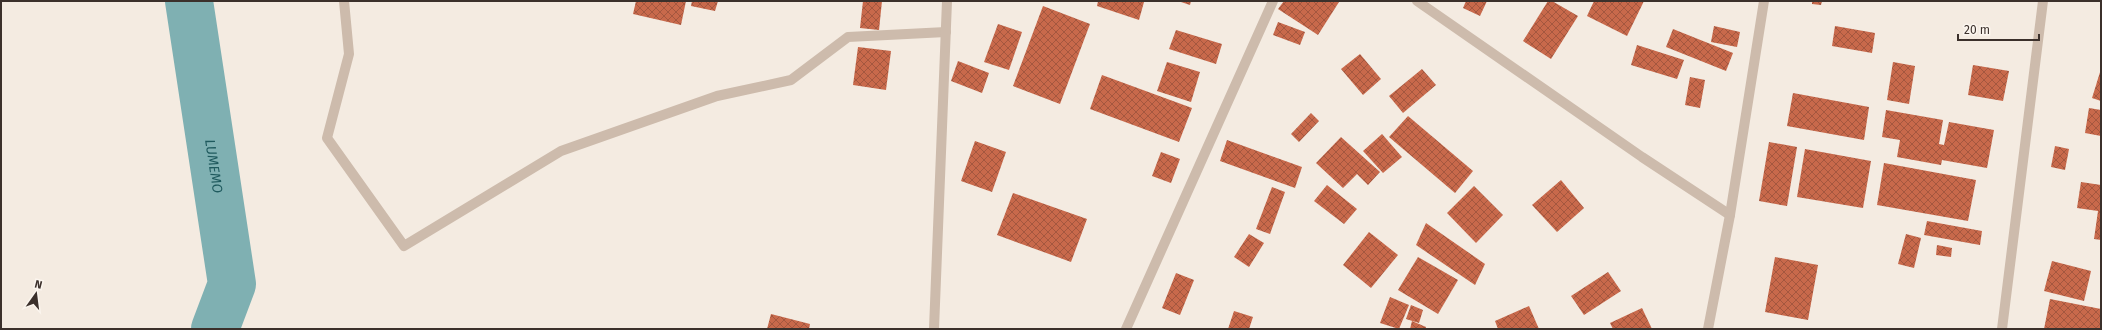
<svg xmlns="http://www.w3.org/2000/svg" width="2102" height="330" viewBox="0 0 2102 330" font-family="'Fira Sans',sans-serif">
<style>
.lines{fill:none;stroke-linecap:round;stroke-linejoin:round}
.river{stroke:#7fb0b2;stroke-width:48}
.building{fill:url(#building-cross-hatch)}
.minor{stroke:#cdbbac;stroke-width:10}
.labels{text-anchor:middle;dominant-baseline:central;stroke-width:3.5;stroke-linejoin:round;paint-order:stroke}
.water-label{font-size:14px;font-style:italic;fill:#1f5a5e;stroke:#fbf5ee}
</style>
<defs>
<pattern id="building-cross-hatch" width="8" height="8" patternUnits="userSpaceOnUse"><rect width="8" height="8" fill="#c8694b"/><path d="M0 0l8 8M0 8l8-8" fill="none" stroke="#a4573f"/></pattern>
</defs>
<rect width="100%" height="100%" fill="#f4ebe1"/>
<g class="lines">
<!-- river -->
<path class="river" id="s1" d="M189,1L232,284L215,329"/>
</g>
<!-- building -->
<g class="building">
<polygon points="636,1 686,1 681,25 633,14"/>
<polygon points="692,1 718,1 715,11 691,6"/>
<polygon points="863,1 882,1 879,30 860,28"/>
<polygon points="1098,1 1142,1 1144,2 1139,20 1097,6"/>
<polygon points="1178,1 1191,1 1190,5"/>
<polygon points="1284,1 1337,1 1339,2 1318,35 1278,9"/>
<polygon points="1466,1 1487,1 1480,16 1463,8"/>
<polygon points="1548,1 1552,1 1578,16 1551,59 1523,41"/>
<polygon points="1594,1 1644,1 1627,36 1587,16"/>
<polygon points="1812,1 1822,1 1821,5 1812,4"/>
<polygon points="1043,6 1090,24 1060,104 1013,86"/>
<polygon points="1278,22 1305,32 1300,45 1273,35"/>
<polygon points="998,24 1022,32 1009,70 984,62"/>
<polygon points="1714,26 1740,32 1737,47 1711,42"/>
<polygon points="1835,26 1875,33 1872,53 1832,46"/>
<polygon points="1673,29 1733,53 1726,71 1666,47"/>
<polygon points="1176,30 1222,44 1216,64 1169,49"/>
<polygon points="1637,45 1684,60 1677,79 1631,65"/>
<polygon points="858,47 891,51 886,90 853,85"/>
<polygon points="1360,54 1381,79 1363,95 1341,69"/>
<polygon points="958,61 989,73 982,93 951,81"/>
<polygon points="1167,62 1200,72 1191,102 1157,91"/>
<polygon points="1893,62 1915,66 1909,104 1887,100"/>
<polygon points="1973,65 2009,71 2003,101 1968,95"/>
<polygon points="1422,69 1436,85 1403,113 1389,96"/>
<polygon points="2101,69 2101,101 2092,98"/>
<polygon points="1102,75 1192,108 1179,142 1090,109"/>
<polygon points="1690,77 1705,80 1700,108 1685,105"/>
<polygon points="1793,93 1869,107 1864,140 1787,126"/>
<polygon points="2089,108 2101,110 2101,136 2085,133"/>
<polygon points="1886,110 1943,120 1939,144 1944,145 1949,122 1994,130 1987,168 1942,160 1941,165 1897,157 1900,140 1882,137"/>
<polygon points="1311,113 1319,121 1299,142 1291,134"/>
<polygon points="1408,116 1473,171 1455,193 1389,137"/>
<polygon points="1382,134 1402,157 1383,173 1363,151"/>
<polygon points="1341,137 1380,172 1368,185 1357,174 1343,188 1316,163"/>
<polygon points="1227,140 1302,167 1295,188 1220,161"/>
<polygon points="975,141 1006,152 992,192 961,181"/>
<polygon points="1769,142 1797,147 1787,206 1759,201"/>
<polygon points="2055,146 2069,149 2065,170 2051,167"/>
<polygon points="1805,149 1871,161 1863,208 1797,197"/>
<polygon points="1161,152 1180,159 1171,183 1152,176"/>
<polygon points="1884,163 1976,180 1968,221 1877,205"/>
<polygon points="1561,180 1584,208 1557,232 1532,205"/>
<polygon points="2081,182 2101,185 2101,240 2094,239 2098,211 2077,208"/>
<polygon points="1327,185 1357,209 1344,224 1314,201"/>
<polygon points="1474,186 1503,215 1476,243 1447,213"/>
<polygon points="1272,187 1285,192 1270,234 1256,229"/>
<polygon points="1013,193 1087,219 1071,262 997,235"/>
<polygon points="1927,221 1982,231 1980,245 1924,235"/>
<polygon points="1426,223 1485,264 1475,285 1416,245"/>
<polygon points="1369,232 1398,255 1371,288 1343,265"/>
<polygon points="1249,234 1264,243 1249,267 1234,257"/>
<polygon points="1906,234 1921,238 1914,268 1898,264"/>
<polygon points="1937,245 1952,248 1951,257 1936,255"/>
<polygon points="1418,257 1458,280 1438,314 1398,290"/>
<polygon points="1775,257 1818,265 1808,320 1765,312"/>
<polygon points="2052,261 2091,271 2084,301 2044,291"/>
<polygon points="1608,272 1621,291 1584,315 1571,296"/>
<polygon points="1176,273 1194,280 1180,315 1162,308"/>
<polygon points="1390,297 1409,305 1399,329 1380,323"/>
<polygon points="2050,299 2101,309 2101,329 2044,329"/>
<polygon points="1411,305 1423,310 1419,323 1406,319"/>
<polygon points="1529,306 1539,329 1498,329 1495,321"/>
<polygon points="1642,308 1652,329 1613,329 1610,323"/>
<polygon points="1234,311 1253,317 1249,329 1228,329"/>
<polygon points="771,314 810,324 809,329 767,329"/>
<polygon points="1412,321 1426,327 1426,329 1410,329"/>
</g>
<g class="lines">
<!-- minor -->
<g class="minor">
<polyline points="344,1 349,54 327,138 404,246 561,151 717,96 791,80 848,37 946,32"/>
<polyline points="1417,1 1642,157 1730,215"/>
<polyline points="934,329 947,1"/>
<polyline points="1126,329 1273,1"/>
<polyline points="1708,329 1730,215 1764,1"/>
<polyline points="2002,329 2043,1"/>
</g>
</g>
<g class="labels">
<!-- water labels -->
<g class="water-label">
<text stroke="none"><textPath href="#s1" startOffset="167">LUMEMO</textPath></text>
</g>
</g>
<!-- border -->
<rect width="2102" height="330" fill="none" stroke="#3b302b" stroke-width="4"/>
<!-- north arrow -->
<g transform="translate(36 294) rotate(14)" stroke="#fbf5ee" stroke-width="3" paint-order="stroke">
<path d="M0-3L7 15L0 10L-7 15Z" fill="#3b302b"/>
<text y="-6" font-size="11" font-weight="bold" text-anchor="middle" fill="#3b302b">N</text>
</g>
<!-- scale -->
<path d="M1958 34v6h81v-6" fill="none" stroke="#3b302b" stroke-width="2"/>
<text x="1964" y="34" font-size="12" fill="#3b302b" stroke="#fbf5ee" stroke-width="3" paint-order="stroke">20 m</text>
</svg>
